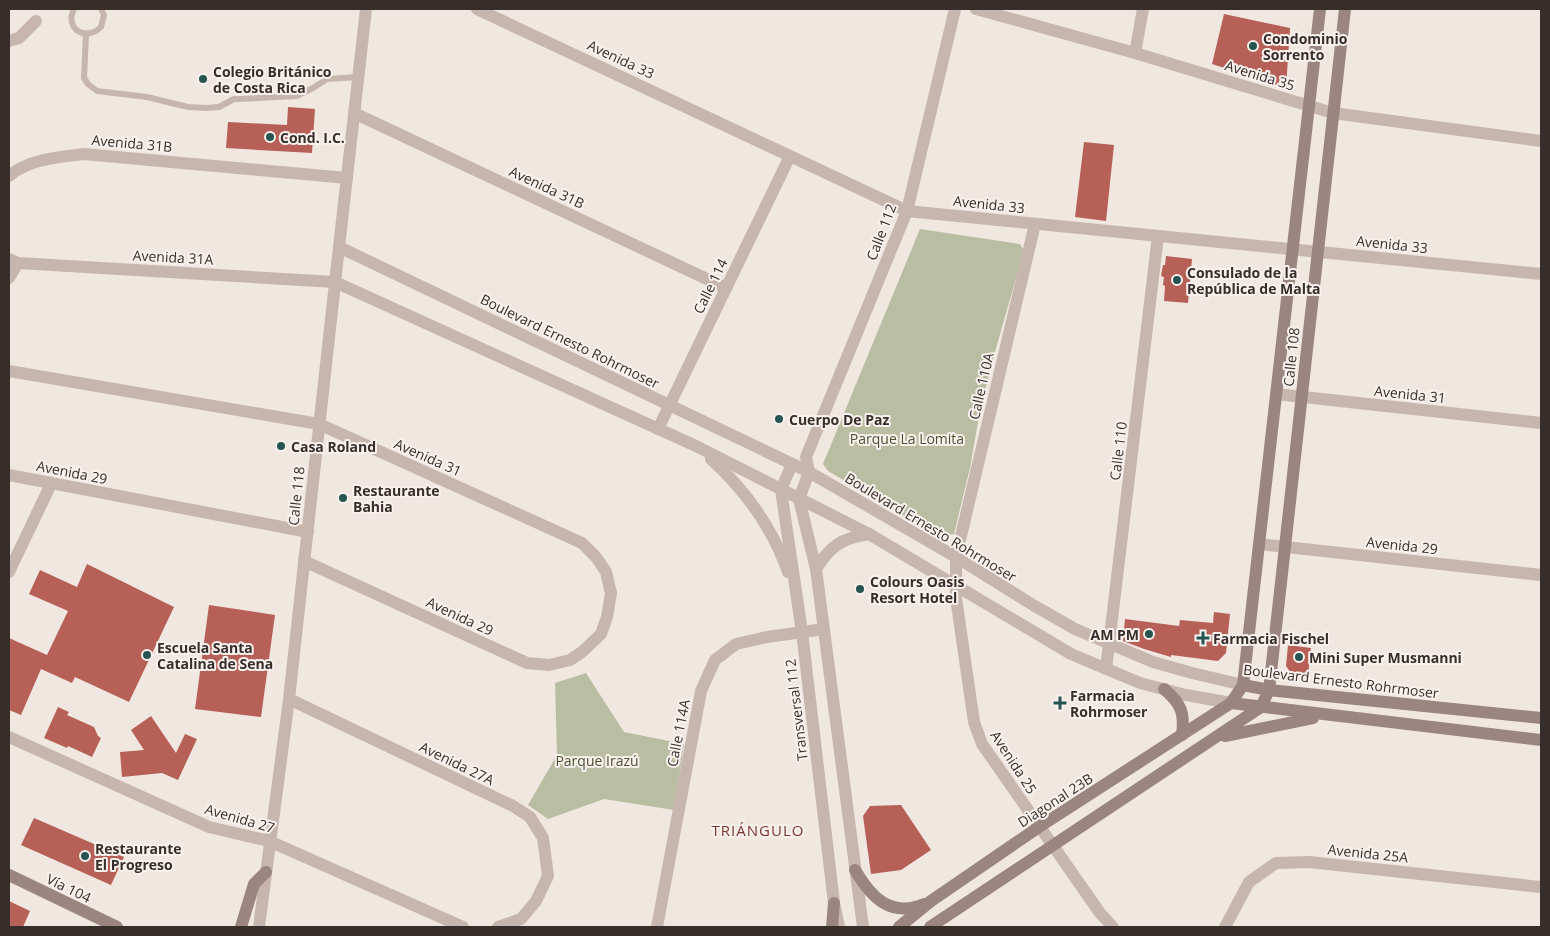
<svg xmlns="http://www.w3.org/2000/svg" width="1550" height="936" viewBox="0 0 1550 936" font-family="'Open Sans',sans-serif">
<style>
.green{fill:#b9bea2}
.building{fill:#b76058}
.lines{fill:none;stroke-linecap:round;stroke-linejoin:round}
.service{stroke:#c7b6ae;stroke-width:6}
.minor{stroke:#c7b6ae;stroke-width:12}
.tertiary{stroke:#c7b6ae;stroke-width:12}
.secondary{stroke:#9b8580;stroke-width:12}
.poi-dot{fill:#265450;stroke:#f8f1ed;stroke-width:2}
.labels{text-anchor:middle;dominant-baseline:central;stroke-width:4;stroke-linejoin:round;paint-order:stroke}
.poi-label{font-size:14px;font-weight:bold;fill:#372d2b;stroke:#f8f1ed;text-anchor:start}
.street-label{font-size:14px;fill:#372d2b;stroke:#f8f1ed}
.park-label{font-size:14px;fill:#4c5232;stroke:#f8f1ed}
.neighbourhood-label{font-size:15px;letter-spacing:1px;fill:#7c352e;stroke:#f8f1ed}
</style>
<rect width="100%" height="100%" fill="#f1e7e1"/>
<!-- green -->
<g class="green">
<polygon points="920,229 1020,244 1024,250 991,366 979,416 970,468 954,534 940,537 828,471 823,464"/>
<polygon points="586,673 624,732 684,744 674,810 604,799 548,819 528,805 557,755 555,683"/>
</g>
<!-- building -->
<g class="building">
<polygon points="1224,14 1290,28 1286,88 1212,64"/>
<polygon points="288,107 315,109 312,153 226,148 228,122 287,125"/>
<polygon points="1084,142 1114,145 1106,221 1075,217"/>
<polygon points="1166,256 1192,259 1188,303 1164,301 1165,286 1163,285 1164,277 1161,276 1163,265 1165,265"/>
<polygon points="87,564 174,607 129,702 75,677 72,683 41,669 21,715 9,710 9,638 47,655 68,611 29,594 40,570 77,587"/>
<polygon points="209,605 275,615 261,717 195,709"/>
<polygon points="1214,612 1230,614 1226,653 1218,661 1171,655 1171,657 1144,649 1123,641 1125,619 1179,626 1180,620 1213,623"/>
<polygon points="1288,645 1311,648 1308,675 1291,673 1286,666"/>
<polygon points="58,707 69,712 67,715 94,727 98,736 101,738 92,757 68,746 67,748 44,738"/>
<polygon points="151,716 176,753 185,734 197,739 178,780 162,773 122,777 120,752 144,750 131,730"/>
<polygon points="901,805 931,850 901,870 871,874 863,816 870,806"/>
<polygon points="34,818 124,857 111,885 21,845"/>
<polygon points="9,901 30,911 23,927 9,927"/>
</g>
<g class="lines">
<!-- service -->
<g class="service">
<path d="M74,9C64,29 86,42 101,27L104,15L101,9"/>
<polyline points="86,34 84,78 88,84 97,91 147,97 188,107 207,108 219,107 234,99 240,99 297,96 313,88 327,79 358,77"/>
</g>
<!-- minor -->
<g class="minor">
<polyline points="477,9 907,211 1541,274"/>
<polyline points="976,9 1135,53 1333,113 1541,141"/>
<polyline points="9,41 19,38 36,21"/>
<polyline points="1135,53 1143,9"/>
<polyline points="354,113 726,288"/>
<path d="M9,176C29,159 58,157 84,154L347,178"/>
<polyline points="1035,224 956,557 956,598 974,722 982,744 1100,913 1113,927"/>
<polyline points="339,247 366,9"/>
<polyline points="9,259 18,263 335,282"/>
<polyline points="9,278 18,263"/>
<polyline points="9,371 319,424 582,543 596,557 606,572 611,593 607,617 601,634 582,652 570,660 549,665 527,663 304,561"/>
<polyline points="1276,394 1541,423"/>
<polyline points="658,429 790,156"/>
<polyline points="809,472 806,457 907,211 955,9"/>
<polyline points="9,475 308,532"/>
<polyline points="1259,544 1541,575"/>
<polyline points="9,572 51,484"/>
<polyline points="1106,669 1158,236"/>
<polyline points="289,699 513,806 530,817 543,838 548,876 536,901 521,919 498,927"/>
<polyline points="9,737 209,827 269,841 463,927"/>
<polyline points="657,927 701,691 715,660 736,644 767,637 824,629"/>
<polyline points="1225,927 1249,882 1276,863 1309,862 1541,887"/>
</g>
<!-- tertiary -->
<g class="tertiary">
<polyline points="335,282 696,446 869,534 1071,654 1140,683 1186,695 1231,703"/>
<path d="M711,459C745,490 773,529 788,572"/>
<polyline points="792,464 781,490 802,632 834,903 839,927"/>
<polyline points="799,499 816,569 863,927"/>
<polyline points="799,499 809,472"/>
<path d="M816,569C830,546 842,538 869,534"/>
<polyline points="259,927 289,699 339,247 809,472 956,557 1033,605 1075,629 1153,662 1192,673 1243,685"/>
</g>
<!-- secondary -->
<g class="secondary">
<polyline points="1243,685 1269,690 1541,718"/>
<path d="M1164,689C1181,703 1185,713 1182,735"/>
<polyline points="1231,703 1541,740"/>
<polyline points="1225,736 1313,718"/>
<path d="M855,870C871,897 890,918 924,904"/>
<polyline points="9,875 117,927"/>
<polyline points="241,927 254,884 266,872"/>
<polyline points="832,927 834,903"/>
<polyline points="899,927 931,901 1039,827 1231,703 1243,685 1320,9"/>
<polyline points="930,927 1261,707 1269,690 1345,9"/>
</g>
</g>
<!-- markers -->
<g class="poi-dot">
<circle cx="1253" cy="46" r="5"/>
<circle cx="203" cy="79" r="5"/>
<circle cx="270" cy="137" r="5"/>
<circle cx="1177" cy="280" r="5"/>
<circle cx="779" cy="419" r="5"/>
<circle cx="281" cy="446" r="5"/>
<circle cx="343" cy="498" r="5"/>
<circle cx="860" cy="589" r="5"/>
<circle cx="1149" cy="634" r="5"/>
<path d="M1200.5 630.5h5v5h5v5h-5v5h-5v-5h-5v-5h5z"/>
<circle cx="147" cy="655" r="5"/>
<circle cx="1299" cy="657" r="5"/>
<path d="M1057.5 695.5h5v5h5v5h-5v5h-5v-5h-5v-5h5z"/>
<circle cx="85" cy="856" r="5"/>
</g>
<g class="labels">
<!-- poi labels -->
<g class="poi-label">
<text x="1263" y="38">Condominio<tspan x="1263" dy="16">Sorrento</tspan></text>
<text x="213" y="71">Colegio Británico<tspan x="213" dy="16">de Costa Rica</tspan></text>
<text x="280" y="137">Cond. I.C.</text>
<text x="1187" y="272">Consulado de la<tspan x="1187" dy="16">República de Malta</tspan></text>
<text x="789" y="419">Cuerpo De Paz</text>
<text x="291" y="446">Casa Roland</text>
<text x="353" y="490">Restaurante<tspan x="353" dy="16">Bahia</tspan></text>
<text x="870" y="581">Colours Oasis<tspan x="870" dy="16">Resort Hotel</tspan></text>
<text x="1139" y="634" text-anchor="end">AM PM</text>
<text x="1213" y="638">Farmacia Fischel</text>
<text x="157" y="647">Escuela Santa<tspan x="157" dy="16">Catalina de Sena</tspan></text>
<text x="1309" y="657">Mini Super Musmanni</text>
<text x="1070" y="695">Farmacia<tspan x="1070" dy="16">Rohrmoser</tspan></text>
<text x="95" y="848">Restaurante<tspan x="95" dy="16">El Progreso</tspan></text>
</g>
<!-- street labels -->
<g class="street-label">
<text transform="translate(621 59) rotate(25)">Avenida 33</text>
<text transform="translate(1260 75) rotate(17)">Avenida 35</text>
<text transform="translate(132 143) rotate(5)">Avenida 31B</text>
<text transform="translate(547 187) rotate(25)">Avenida 31B</text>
<text transform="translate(989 204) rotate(6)">Avenida 33</text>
<text transform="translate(881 232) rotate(-69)">Calle 112</text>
<text transform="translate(1392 244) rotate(6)">Avenida 33</text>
<text transform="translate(173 257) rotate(3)">Avenida 31A</text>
<text transform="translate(710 286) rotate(-64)">Calle 114</text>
<text transform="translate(570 341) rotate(26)">Boulevard Ernesto Rohrmoser</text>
<text transform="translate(1291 357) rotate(-84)">Calle 108</text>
<text transform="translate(981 386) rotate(-77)">Calle 110A</text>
<text transform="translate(1410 394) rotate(6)">Avenida 31</text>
<text transform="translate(1118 451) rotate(-83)">Calle 110</text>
<text transform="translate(428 457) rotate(24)">Avenida 31</text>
<text transform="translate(72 472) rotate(11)">Avenida 29</text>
<text transform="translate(296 496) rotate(-84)">Calle 118</text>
<text transform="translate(931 527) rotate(31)">Boulevard Ernesto Rohrmoser</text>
<text transform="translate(1402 545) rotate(6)">Avenida 29</text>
<text transform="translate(460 616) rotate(25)">Avenida 29</text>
<text transform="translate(1341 681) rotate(7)">Boulevard Ernesto Rohrmoser</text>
<text transform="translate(796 710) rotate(-97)">Transversal 112</text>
<text transform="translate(678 733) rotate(-79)">Calle 114A</text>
<text transform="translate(1014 762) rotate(57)">Avenida 25</text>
<text transform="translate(457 763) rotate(26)">Avenida 27A</text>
<text transform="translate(1055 800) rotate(-33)">Diagonal 23B</text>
<text transform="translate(240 818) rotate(16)">Avenida 27</text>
<text transform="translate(1368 853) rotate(6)">Avenida 25A</text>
<text transform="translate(69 888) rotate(26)">Vía 104</text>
</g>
<!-- park labels -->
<g class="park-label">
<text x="907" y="438">Parque La Lomita</text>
<text x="597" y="760">Parque Irazú</text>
</g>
<!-- neighbourhood labels -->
<g class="neighbourhood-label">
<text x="758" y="830">TRIÁNGULO</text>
</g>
</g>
<!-- border -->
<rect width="1550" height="936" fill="none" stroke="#372d2b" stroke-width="20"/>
</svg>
